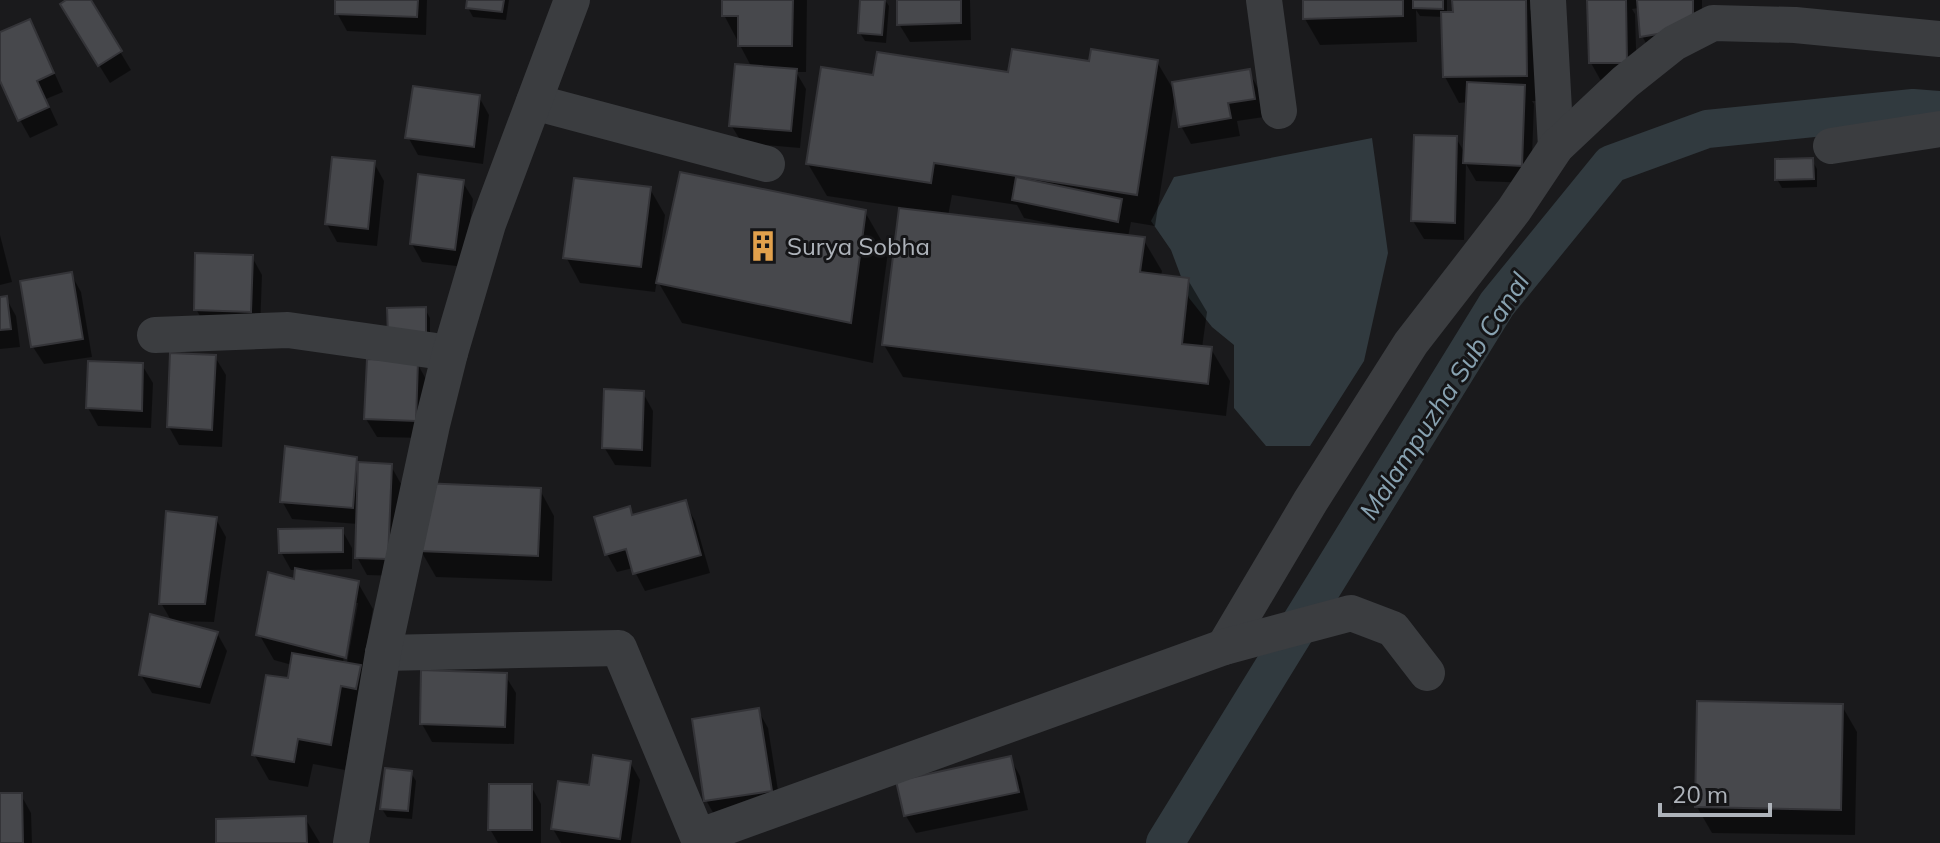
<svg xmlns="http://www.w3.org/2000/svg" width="1940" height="843" viewBox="0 0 1940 843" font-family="Mulish,sans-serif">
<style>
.water{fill:#313a3f}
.shadow{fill:#0007;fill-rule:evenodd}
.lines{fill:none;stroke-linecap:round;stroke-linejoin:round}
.canal{stroke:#313a3f;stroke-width:38}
.building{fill:#47484c;stroke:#343438;stroke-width:2}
.minor{stroke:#3b3d40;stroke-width:36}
.labels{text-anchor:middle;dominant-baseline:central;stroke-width:6;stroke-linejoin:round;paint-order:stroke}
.poi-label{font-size:24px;fill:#aeb3ba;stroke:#151517;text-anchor:start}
.water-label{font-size:26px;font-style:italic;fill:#88a2b1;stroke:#151517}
</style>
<rect width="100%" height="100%" fill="#1a1a1c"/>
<!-- water -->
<polygon class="water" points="1372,138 1388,253 1364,361 1310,446 1266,446 1234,408 1234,345 1212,327 1189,298 1171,250 1151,221 1174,177"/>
<!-- shadow -->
<g class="shadow">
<polygon points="70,0 89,0 131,70 110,83 73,23"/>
<polygon points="337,0 427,0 426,35 347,31 337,13"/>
<polygon points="469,0 509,0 506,20 473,17 468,8"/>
<polygon points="724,0 807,0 806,72 796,72 806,89 800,148 742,143 731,125 752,68 724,15"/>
<polygon points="862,0 885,0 889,6 886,43 865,41 860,33"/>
<polygon points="899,0 970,0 971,40 910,42 899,24"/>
<polygon points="1305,0 1447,0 1447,14 1455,14 1454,0 1530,0 1530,9 1540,27 1541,101 1532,101 1534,104 1531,183 1476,181 1466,164 1464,240 1424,239 1413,221 1456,138 1466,155 1468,102 1459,103 1445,77 1443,17 1420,16 1416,10 1417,42 1320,45 1305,19"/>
<polygon points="1589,0 1702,0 1702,46 1652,54 1642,36 1639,8 1632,9 1635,14 1637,80 1601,81 1591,63"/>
<polygon points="29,21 39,39 63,92 46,99 58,125 30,138 20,120 0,76 0,34"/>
<path d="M1157,62L1176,94L1249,72L1259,90L1264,117L1237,121L1240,136L1191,144L1181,126L1175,96L1155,226L1131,222L1128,237L1143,239L1162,271L1161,276L1188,280L1207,312L1202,348L1211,349L1230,381L1226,416L903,377L884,345L901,207L827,196L808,164L875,77L1010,74L1091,63ZM952,195L1017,205L1024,218L1068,227V230L948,216Z"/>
<polygon points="479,97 489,115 483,164 418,155 408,137"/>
<polygon points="1812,160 1817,169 1817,187 1782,188 1777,179"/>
<polygon points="374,163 384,181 377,246 337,242 327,224"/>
<polygon points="462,181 473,199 465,267 422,262 412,244"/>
<polygon points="650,189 665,215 658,269 661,270 865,212 888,252 873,363 682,323 657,280 655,292 580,283 566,257"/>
<polygon points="0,235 12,282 0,285"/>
<polygon points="252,257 262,275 260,330 206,327 196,309"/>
<polygon points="71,274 81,292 92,357 44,364 33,347"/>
<polygon points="6,298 16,316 20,347 0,349 0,299"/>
<polygon points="425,309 430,318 430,343 394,344"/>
<polygon points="215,357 226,375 222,447 179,445 169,427"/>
<polygon points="417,363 427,381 426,438 377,437 366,419"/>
<polygon points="142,365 153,383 151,428 98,426 88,408"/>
<polygon points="643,393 653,411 651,467 615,465 604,447"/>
<polygon points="356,459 359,464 391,466 401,484 397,576 367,575 357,557 358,524 292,519 282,501"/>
<polygon points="540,490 554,516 552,581 436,577 421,551"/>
<polygon points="685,503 695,521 710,573 645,591 633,568 617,572 607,554 629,509 634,517"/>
<polygon points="216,519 226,537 214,622 177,621 217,633 227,651 210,704 152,693 141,675 172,622 161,603"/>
<path d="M342,530L352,548V569L305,570L358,583L373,609L345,770L313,764L308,787L269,780L254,754L289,681L292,665L274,660L259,634L296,582L297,570H291L281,552ZM354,603H358L346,668L342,667Z"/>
<polygon points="505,675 516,693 514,744 432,742 422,724"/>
<polygon points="1842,706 1857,732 1855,835 1712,833 1697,807"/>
<polygon points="758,710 768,728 781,809 716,818 706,800"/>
<polygon points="1010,758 1020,776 1028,810 916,833 906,816"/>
<polygon points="630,762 640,780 631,843 561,843 553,829 591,788"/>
<polygon points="411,773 416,781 412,819 387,817 382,809"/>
<polygon points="531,786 541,804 541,843 498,843 490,829"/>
<polygon points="0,795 21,795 31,813 32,843 0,843"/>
<polygon points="305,818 320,843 218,843"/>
</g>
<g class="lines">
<!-- canal -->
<polyline class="canal" points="1165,843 1497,304 1611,164 1707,129 1913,108 1940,110"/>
</g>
<!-- building -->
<g class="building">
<polygon points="66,0 91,0 122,51 98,66 60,4"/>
<polygon points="335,0 418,0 417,17 335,14"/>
<polygon points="467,0 504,0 502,12 466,8"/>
<polygon points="722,0 793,0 792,46 738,46 738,16 722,16"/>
<polygon points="860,0 885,0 882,35 858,33"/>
<polygon points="897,0 961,0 961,23 897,25"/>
<polygon points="1303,0 1403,0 1403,16 1303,19"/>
<polygon points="1413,0 1443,0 1443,9 1413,8"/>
<polygon points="1452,0 1526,0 1527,76 1443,77 1441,12 1453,12"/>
<polygon points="1587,0 1626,0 1627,63 1589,63"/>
<polygon points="1637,0 1693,0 1693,28 1640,37"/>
<polygon points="30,19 54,73 37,81 49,107 18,121 0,81 0,32"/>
<polygon points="1012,49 1089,61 1091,49 1158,60 1137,195 934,163 931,183 806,164 821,67 873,75 877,52 1008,72"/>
<polygon points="735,64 797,69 791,131 729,126"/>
<polygon points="1250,69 1255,99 1228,103 1231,118 1179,127 1172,82"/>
<polygon points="1467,82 1525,85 1522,166 1463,163"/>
<polygon points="413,86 480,95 474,147 405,138"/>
<polygon points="1414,135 1457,136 1455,223 1411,221"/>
<polygon points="332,157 375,161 368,229 325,224"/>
<polygon points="1813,158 1814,179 1775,180 1775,159"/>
<polygon points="680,172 866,210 851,323 656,283"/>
<polygon points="418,174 464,180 455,250 410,244"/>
<polygon points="1016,177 1122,199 1118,222 1012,200"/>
<polygon points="574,178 651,187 641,267 563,258"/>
<polygon points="899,208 1145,237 1140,272 1189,278 1182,344 1212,347 1208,384 882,345"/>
<polygon points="195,253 253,255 251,312 194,310"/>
<polygon points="72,272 83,339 31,347 20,281"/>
<polygon points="7,296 11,329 0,330 0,297"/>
<polygon points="426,307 426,335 388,336 387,308"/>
<polygon points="170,353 216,355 212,430 167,427"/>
<polygon points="367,359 418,361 416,421 364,419"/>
<polygon points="88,361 143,363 142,411 86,408"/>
<polygon points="604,389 644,391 642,450 602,448"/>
<polygon points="285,446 357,457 353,508 280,502"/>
<polygon points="358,462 392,464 388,559 355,558"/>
<polygon points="422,483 541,488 538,556 419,551"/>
<polygon points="686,500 701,555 633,574 626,549 605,555 594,517 630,506 632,515"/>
<polygon points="166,511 217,517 205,604 159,604"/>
<polygon points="343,528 343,552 279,553 278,529"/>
<polygon points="295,568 359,581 346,658 256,635 268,572 294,579"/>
<polygon points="150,614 218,632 200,687 139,675"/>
<polygon points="292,653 361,665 356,689 341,686 331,745 298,739 294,762 252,755 266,675 288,678"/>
<polygon points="421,670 507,673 505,727 420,724"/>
<polygon points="1697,701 1843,704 1841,810 1695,807"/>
<polygon points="759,708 772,791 704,801 692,719"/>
<polygon points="593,755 631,761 620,839 551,829 558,781 589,785"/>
<polygon points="1011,756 1019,792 904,816 896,781"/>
<polygon points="385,768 412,771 408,811 380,809"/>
<polygon points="489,784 532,784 532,830 488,830"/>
<polygon points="0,793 22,793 23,843 0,843"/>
<polygon points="306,816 307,843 216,843 216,819"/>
</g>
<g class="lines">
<!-- minor -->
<g class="minor">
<polyline points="1264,0 1279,111"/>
<polyline points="1548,0 1556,147"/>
<polyline points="534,102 767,164"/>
<polyline points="1831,146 1940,129"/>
<polyline points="155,335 288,330 450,353"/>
<polyline points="1224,647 1310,502 1411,343 1514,210 1556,147 1625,82 1674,43 1713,23 1795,25 1940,39"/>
<polyline points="383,653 619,648 698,837 1224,647 1351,613 1393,629 1427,673"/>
<polyline points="351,843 383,653 432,425 450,353 488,224 572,0"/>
</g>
</g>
<!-- icons -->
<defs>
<symbol id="building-bare" viewBox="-9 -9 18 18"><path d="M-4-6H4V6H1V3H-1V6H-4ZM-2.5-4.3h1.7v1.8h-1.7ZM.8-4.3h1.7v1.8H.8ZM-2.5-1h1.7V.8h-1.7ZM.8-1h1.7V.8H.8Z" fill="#e2a14c" stroke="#151517" stroke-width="2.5" paint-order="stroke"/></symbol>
</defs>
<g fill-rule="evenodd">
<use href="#building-bare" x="741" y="224" width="44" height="44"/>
</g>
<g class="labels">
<!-- poi labels -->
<g class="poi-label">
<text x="787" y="246">Surya Sobha</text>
</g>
<!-- water labels -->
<g class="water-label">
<text transform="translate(1444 396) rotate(-57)">Malampuzha Sub Canal</text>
</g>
</g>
<!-- scale -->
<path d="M1660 803v12h110v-12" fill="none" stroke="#aeb3ba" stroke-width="4"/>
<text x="1672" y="803" font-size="24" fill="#aeb3ba" stroke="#151517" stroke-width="6" paint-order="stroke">20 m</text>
</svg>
